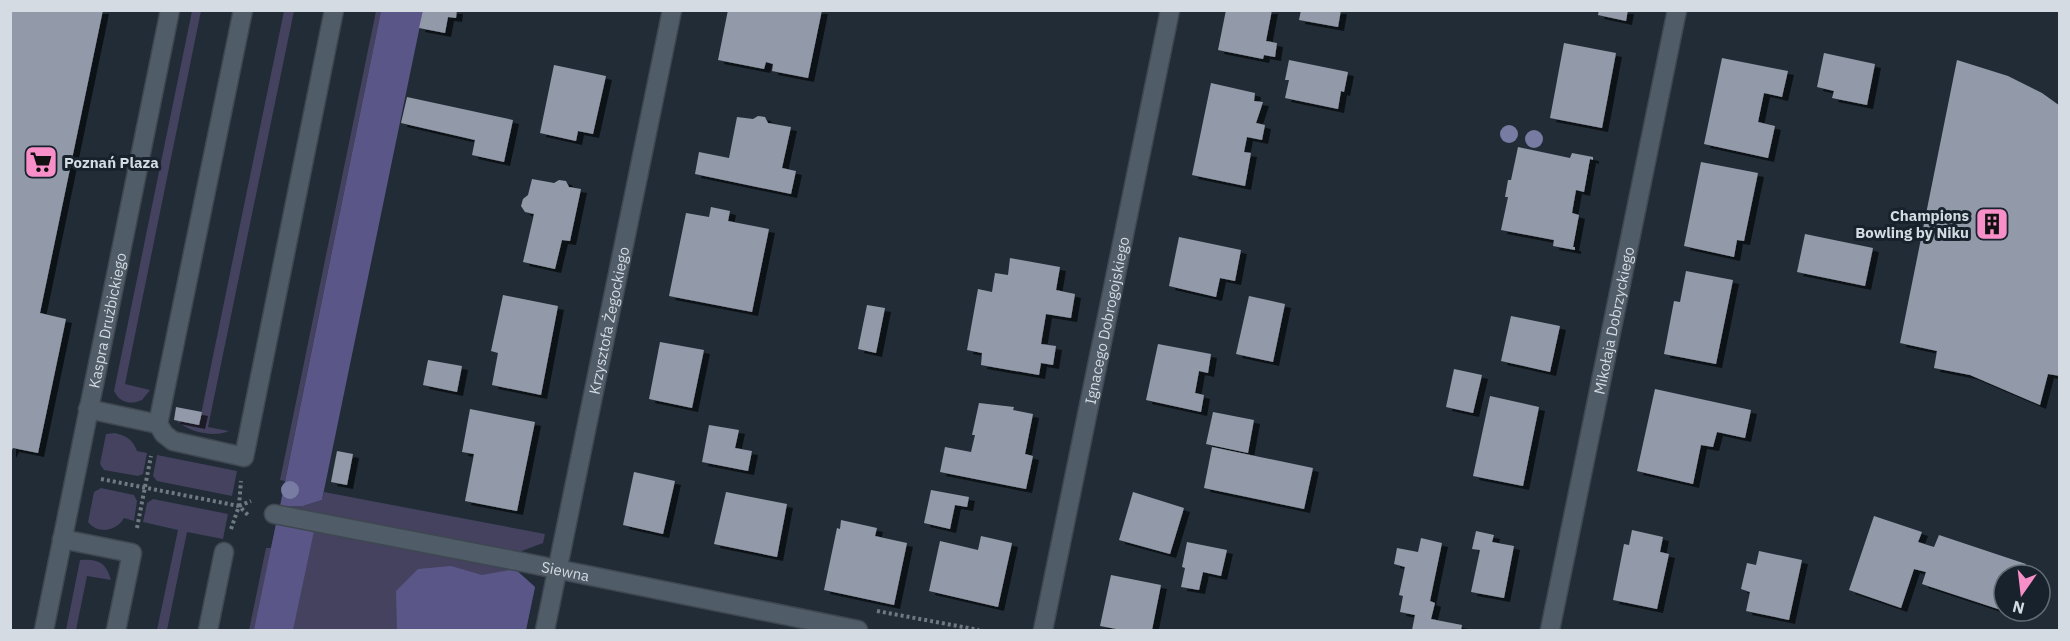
<svg xmlns="http://www.w3.org/2000/svg" width="2070" height="641" viewBox="0 0 2070 641" font-family="'IBM Plex Sans',sans-serif">
<style>
.green{fill:#44425f}
.forest{fill:#5a5688}
.building{fill:#9299a9;filter:url(#shadow)}
.lines{fill:none;stroke-linecap:round;stroke-linejoin:round}
.minor-casing{stroke:#3f4851;stroke-width:21}
.path{stroke:#707982;stroke-width:4;stroke-dasharray:3 3;stroke-linecap:butt}
.minor{stroke:#505c68;stroke-width:18}
.tree{fill:#787ba2}
.labels{text-anchor:middle;dominant-baseline:central;stroke-width:6;stroke-linejoin:round;paint-order:stroke}
.poi-label{font-size:15px;font-weight:bold;fill:#d4dbe2;stroke:#17222c;text-anchor:start}
.street-label{font-size:15px;fill:#d4dbe2;stroke:#17222c}
</style>
<defs>
<filter id="shadow"><feDropShadow dx="6" dy="4" stdDeviation="0" flood-color="#0009"/></filter>
</defs>
<rect width="100%" height="100%" fill="#212c36"/>
<!-- green -->
<g class="green">
<path d="M192,11H201L125,384L150,390L142,400C130,405 120,403 114,391Z"/>
<path d="M284,11H294L208,427L229,431C214,438 189,432 177,421L199,424Z"/>
<polygon points="376,11 381,11 285,481 280,480"/>
<path d="M115,433C127,436 133,440 137,451L147,453L143,474L138,476L104,470L100,464L106,434Z"/>
<polygon points="157,455 237,471 232,496 157,481 153,476"/>
<path d="M101,488L134,495L137,501L134,521L124,518C116,532 97,534 88,522L94,492Z"/>
<polygon points="324,492 545,534 543,543 519,552 280,506 303,506 322,500"/>
<polygon points="153,499 228,514 223,539 187,532 167,630 157,630 178,530 143,522 147,503"/>
<polygon points="276,524 515,569 535,587 526,630 249,630 266,548 271,548"/>
<path d="M80,560C98,559 106,562 111,580L87,576L76,630H66Z"/>
</g>
<!-- forest -->
<g class="forest">
<polygon points="381,11 423,11 322,500 303,506 280,506"/>
<polygon points="276,524 314,531 293,630 254,630"/>
<polygon points="451,566 482,575 515,569 535,587 526,630 397,630 396,591 418,569"/>
</g>
<!-- building -->
<g class="building">
<polygon points="10,10 103,10 40,313 66,319 38,453 13,448 10,454"/>
<polygon points="423,10 457,10 456,18 448,17 445,33 419,28"/>
<polygon points="728,10 822,10 808,78 772,71 773,64 766,62 764,69 718,60"/>
<polygon points="1226,10 1272,10 1266,41 1277,43 1275,57 1264,55 1263,59 1218,50"/>
<polygon points="1301,10 1341,10 1338,27 1299,20"/>
<polygon points="1599,10 1628,10 1626,21 1598,15"/>
<polygon points="1564,43 1616,53 1602,128 1550,118"/>
<polygon points="1824,53 1875,64 1867,105 1832,98 1834,91 1817,87"/>
<polygon points="1722,58 1788,71 1782,97 1764,93 1758,122 1775,126 1768,158 1704,144"/>
<polygon points="1289,60 1348,72 1344,92 1341,91 1338,109 1285,98 1289,80 1285,80"/>
<polygon points="1957,60 2008,76 2042,93 2060,106 2060,376 2048,374 2040,405 1970,375 1934,368 1937,351 1900,343"/>
<polygon points="554,65 606,76 593,134 578,131 576,141 540,133"/>
<polygon points="1211,83 1255,93 1254,101 1263,102 1256,123 1265,125 1262,140 1247,137 1244,152 1251,153 1245,186 1192,175"/>
<polygon points="407,97 513,120 504,162 472,155 475,140 401,123"/>
<polygon points="758,116 765,117 768,123 791,127 782,168 796,171 791,194 695,174 699,152 729,158 737,117 753,119"/>
<polygon points="1518,147 1570,158 1572,153 1593,157 1593,160 1590,159 1584,192 1576,190 1572,213 1579,215 1573,247 1575,247 1575,250 1553,246 1554,240 1501,230 1508,197 1505,197 1508,180 1511,180"/>
<polygon points="1701,162 1758,173 1744,241 1737,240 1734,257 1684,246"/>
<polygon points="532,179 554,183 559,180 566,181 569,187 581,189 570,241 562,240 555,269 523,262 534,214 525,212 521,206 523,199 528,195"/>
<polygon points="711,207 730,211 728,221 769,229 752,312 669,296 686,213 709,217"/>
<polygon points="1805,234 1873,248 1865,286 1797,272"/>
<polygon points="1179,237 1241,250 1235,281 1220,278 1216,297 1169,286"/>
<polygon points="1010,258 1060,267 1056,290 1075,294 1071,318 1046,314 1041,344 1056,346 1053,365 1041,363 1039,375 981,365 982,353 967,350 978,289 992,292 995,273 1008,275"/>
<polygon points="1686,271 1733,280 1716,364 1664,354 1674,301 1680,302"/>
<polygon points="503,295 558,306 541,395 492,385 498,353 491,351"/>
<polygon points="1249,296 1285,304 1273,362 1236,354"/>
<polygon points="867,305 885,308 876,353 858,349"/>
<polygon points="1511,316 1560,326 1550,372 1501,361"/>
<polygon points="660,342 704,350 692,408 649,399"/>
<polygon points="1158,344 1211,354 1208,373 1199,371 1195,393 1204,395 1201,412 1146,400"/>
<polygon points="428,360 462,366 457,392 423,385"/>
<polygon points="1454,369 1482,375 1473,413 1446,407"/>
<polygon points="1655,389 1751,410 1745,438 1717,432 1713,447 1701,445 1693,484 1637,471"/>
<polygon points="1490,396 1539,407 1523,486 1473,476"/>
<polygon points="979,403 1014,407 1013,410 1033,414 1025,454 1033,456 1026,489 940,472 945,447 971,452 975,435 972,435"/>
<polygon points="176,407 202,412 199,425 174,420"/>
<polygon points="470,409 535,422 517,511 465,501 474,454 462,452"/>
<polygon points="1213,412 1254,420 1248,453 1206,444"/>
<polygon points="709,425 739,430 735,448 752,451 748,471 702,462"/>
<polygon points="1212,447 1313,468 1304,509 1204,488"/>
<polygon points="337,451 353,454 347,485 331,482"/>
<polygon points="634,472 675,481 663,534 623,525"/>
<polygon points="931,490 969,497 967,507 955,505 950,529 924,523"/>
<polygon points="726,492 787,504 777,557 714,544"/>
<polygon points="1133,492 1184,508 1170,554 1119,540"/>
<polygon points="1874,516 1922,532 1918,542 1934,547 1939,535 2026,564 2024,575 2004,575 2004,611 1922,584 1926,572 1914,569 1901,608 1849,590"/>
<polygon points="841,520 877,528 875,536 907,543 894,605 824,590 837,528 840,529"/>
<polygon points="1632,530 1663,537 1660,552 1669,554 1657,609 1613,600 1624,544 1629,545"/>
<polygon points="1476,531 1494,535 1492,542 1514,546 1504,598 1471,592 1480,550 1472,549"/>
<polygon points="981,536 1012,543 998,607 929,591 940,541 978,550"/>
<polygon points="1421,538 1442,543 1430,601 1435,603 1431,619 1462,625 1461,630 1412,630 1415,615 1400,612 1403,596 1399,595 1405,567 1394,564 1397,548 1418,552"/>
<polygon points="1187,542 1227,550 1221,576 1203,572 1199,590 1181,587 1185,568 1182,567"/>
<polygon points="1759,551 1802,560 1789,620 1746,611 1750,592 1741,589 1747,563 1756,565"/>
<polygon points="1111,575 1161,585 1152,630 1122,630 1100,626"/>
</g>
<g class="lines">
<defs>
<g id="minor">
<polyline points="88,409 158,424 164,434 173,441 244,457 334,10"/>
<polyline points="158,424 243,10"/>
<path id="s1" d="M274,514L517,561L858,630"/>
<polyline points="62,539 132,553 116,630"/>
<path id="s2" d="M44,630L170,10"/>
<polyline points="208,630 224,552"/>
<path id="s3" d="M545,630L672,10"/>
<path id="s4" d="M1043,630L1170,10"/>
<path id="s5" d="M1550,630L1677,10"/>
</g>
</defs>
<!-- minor casing -->
<use href="#minor" class="minor-casing"/>
<!-- path -->
<g class="path">
<polyline points="101,479 239,506 249,516"/>
<polyline points="239,506 251,501"/>
<polyline points="137,528 151,456"/>
<polyline points="231,529 239,506 241,481"/>
<polyline points="877,611 979,630"/>
</g>
<!-- minor -->
<use href="#minor" class="minor"/>
</g>
<!-- trees -->
<g class="tree">
<circle cx="1509" cy="134" r="9"/>
<circle cx="1534" cy="139" r="9"/>
<circle cx="290" cy="490" r="9"/>
</g>
<!-- icons -->
<defs>
<symbol id="supermarket-square" viewBox="-11 -11 22 22"><rect x="-9" y="-9" width="18" height="18" rx="4" fill="#f98fc8" stroke="#17222c"/><path d="M-6-5.5h2.5l.6 2H6L4.5 2H-2.5L-4.4-4H-6ZM-1.5 3.2a1.3 1.3 0 1 0 .1 0ZM3 3.2a1.3 1.3 0 1 0 .1 0Z" fill="#111"/></symbol>
<symbol id="building-square" viewBox="-11 -11 22 22"><rect x="-9" y="-9" width="18" height="18" rx="4" fill="#f98fc8" stroke="#17222c"/><path d="M-4-6H4V6H1V3H-1V6H-4ZM-2.5-4.3h1.7v1.8h-1.7ZM.8-4.3h1.7v1.8H.8ZM-2.5-1h1.7V.8h-1.7ZM.8-1h1.7V.8H.8Z" fill="#111"/></symbol>
</defs>
<g fill-rule="evenodd">
<use href="#supermarket-square" x="22" y="143" width="38" height="38"/>
<use href="#building-square" x="1973" y="205" width="38" height="38"/>
</g>
<g class="labels">
<!-- poi labels -->
<g class="poi-label">
<text x="64" y="162">Poznań Plaza</text>
<text x="1969" y="215" text-anchor="end">Champions<tspan x="1969" dy="17">Bowling by Niku</tspan></text>
</g>
<!-- street labels -->
<g class="street-label">
<text stroke="none"><textPath href="#s2" startOffset="316">Kaspra Drużbickiego</textPath></text>
<text stroke="none"><textPath href="#s3" startOffset="316">Krzysztofa Żegockiego</textPath></text>
<text stroke="none"><textPath href="#s4" startOffset="316">Ignacego Dobrogojskiego</textPath></text>
<text stroke="none"><textPath href="#s5" startOffset="316">Mikołaja Dobrzyckiego</textPath></text>
<text stroke="none"><textPath href="#s1" startOffset="297">Siewna</textPath></text>
</g>
</g>
<!-- border -->
<rect width="2070" height="641" fill="none" stroke="#d4dbe2" stroke-width="24"/>
<!-- north arrow -->
<g transform="translate(2022 593) rotate(194)"><circle r="28" fill="#17222c" stroke="#636c75" stroke-width="1.5"/>
<path d="M0-4.5L10 22L0 15L-10 22Z" fill="#f98fc8"/>
<text y="-9" font-size="16" font-weight="bold" text-anchor="middle" fill="#d4dbe2">N</text>
</g>
</svg>
